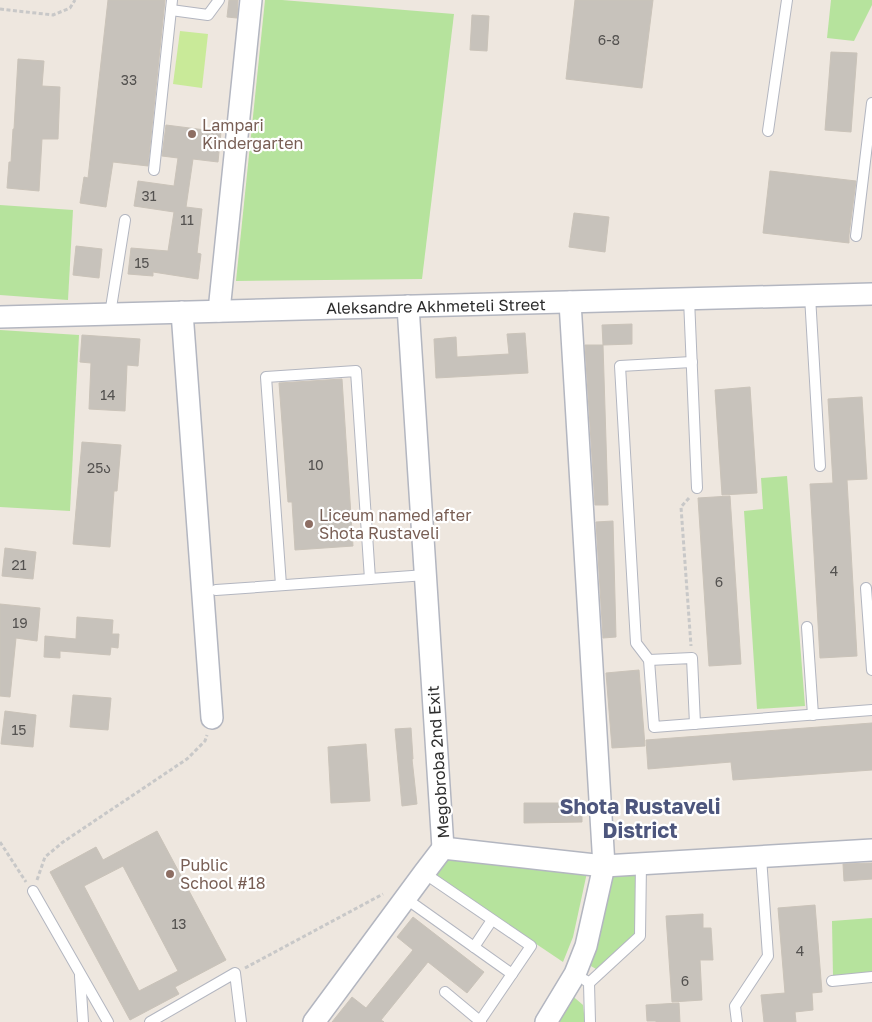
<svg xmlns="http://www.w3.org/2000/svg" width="872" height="1022" viewBox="0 0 872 1022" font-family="'Golos Text','Noto Sans Georgian',sans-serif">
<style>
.green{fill:#b6e39d}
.pitch{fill:#c9ea99}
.building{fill:#c7c2bb;stroke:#cac3b9;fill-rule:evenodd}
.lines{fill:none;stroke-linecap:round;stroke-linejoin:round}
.lane-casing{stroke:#b3b6c0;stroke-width:12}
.street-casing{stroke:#b3b6c0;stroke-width:24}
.path{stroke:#c8c8c8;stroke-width:3;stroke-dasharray:4 2.5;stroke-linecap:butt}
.lane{stroke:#fff;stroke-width:10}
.street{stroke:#fff;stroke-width:21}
.education-dot{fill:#8d6e63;stroke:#fff;stroke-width:2}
.labels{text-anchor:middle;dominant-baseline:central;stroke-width:4.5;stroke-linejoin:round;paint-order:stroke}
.number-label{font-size:14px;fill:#545250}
.education-label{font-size:16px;fill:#785e54;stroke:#fff;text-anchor:start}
.street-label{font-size:16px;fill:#2d2d2d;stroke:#fff}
.district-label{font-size:21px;font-weight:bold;fill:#4d567d;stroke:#fff}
</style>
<rect width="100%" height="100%" fill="#eee7df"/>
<!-- green -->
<g class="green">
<polygon points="265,0 282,0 454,14 422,279 236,281"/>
<polygon points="831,0 872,0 872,5 854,41 827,38"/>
<polygon points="0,205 73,210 68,300 0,295"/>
<polygon points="0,330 79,335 70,511 0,507"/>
<polygon points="787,476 805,706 757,709 744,511 763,509 761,478"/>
<polygon points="449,852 588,868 573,937 563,962 432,874"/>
<polygon points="638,873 637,932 596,969 584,962 608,874"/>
<polygon points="872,918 872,974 833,977 832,921"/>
<polygon points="569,993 583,1005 585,1022 549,1022"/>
</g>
<!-- pitch -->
<polygon class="pitch" points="180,31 208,34 202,88 173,84"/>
<!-- building -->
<g class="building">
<polygon points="108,0 165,0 148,166 113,162 106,207 80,203 84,177 88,178"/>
<polygon points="229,0 238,0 237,18 227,17"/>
<polygon points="575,0 653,0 642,88 566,79"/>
<polygon points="472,15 489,16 487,51 470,50"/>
<polygon points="831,52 857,53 851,132 825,130"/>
<polygon points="18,59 44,61 42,86 60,87 58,139 42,139 39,191 7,188 9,162 11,162 13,129 14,129"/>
<polygon points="166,125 221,132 218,162 193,159 186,207 202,209 197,253 201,254 198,279 153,272 153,276 128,274 131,248 168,251 174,212 134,206 138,181 174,186 178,158 162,156"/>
<polygon points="770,171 856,181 849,235 849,243 763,233"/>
<polygon points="574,213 609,217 605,252 569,247"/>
<polygon points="76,246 102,249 99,278 73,275"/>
<polygon points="632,324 632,344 603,345 602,325"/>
<polygon points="525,333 528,373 436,378 434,339 456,337 457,357 509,354 507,334"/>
<polygon points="82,335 140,339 138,366 127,365 125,411 89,409 91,363 80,362"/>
<polygon points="585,345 603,345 608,505 595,505"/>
<polygon points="342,379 353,546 295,550 292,502 288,502 279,383"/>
<polygon points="750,387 757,493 722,495 715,390"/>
<polygon points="862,397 867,479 847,480 857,656 820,658 810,484 833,483 828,399"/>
<polygon points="82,442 121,445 117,491 114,491 110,547 73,544"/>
<polygon points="730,496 741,664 709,666 698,498"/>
<polygon points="613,521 616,637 603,638 596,522"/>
<polygon points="5,548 36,552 33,579 2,576"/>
<polygon points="0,604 40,608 37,641 16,638 10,697 0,696"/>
<polygon points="77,617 113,620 112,634 119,634 118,648 111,647 110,655 60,651 60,658 44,657 45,636 76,639"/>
<polygon points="639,670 645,746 612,748 606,673"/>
<polygon points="73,695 111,698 108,730 70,727"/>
<polygon points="5,711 36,715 33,747 1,744"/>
<polygon points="872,723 872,770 733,780 731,762 648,769 646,740"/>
<polygon points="411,728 413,759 412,759 417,804 402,806 395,729"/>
<polygon points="366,744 370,801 331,803 328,747"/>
<polygon points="524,803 582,803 582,822 524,823"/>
<path d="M157,831L226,960L175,987L179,994L130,1020L50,872L96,847L103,860ZM123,866L178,971L139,991L84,886Z"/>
<polygon points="872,863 872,879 844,881 843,864"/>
<polygon points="815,905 822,992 812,993 813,1010 795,1012 796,1022 764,1022 761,995 785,993 778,908"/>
<polygon points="703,914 703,928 711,928 713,960 700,960 702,1000 672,1002 666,916"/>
<polygon points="413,917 484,972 467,993 428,962 381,1020 384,1022 332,1022 352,997 366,1008 413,950 397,937"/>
<polygon points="679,1003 680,1022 656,1022 656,1021 647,1021 646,1005"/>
</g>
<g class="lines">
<defs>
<g id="lane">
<polyline points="171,10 208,15 219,0"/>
<polyline points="768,131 787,0"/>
<polyline points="154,170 172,0"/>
<polyline points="856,236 872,103"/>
<polyline points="810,296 820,466"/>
<polyline points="689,299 697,488"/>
<polyline points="110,314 125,220"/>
<polyline points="692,362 620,366 636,643 649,660 654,727 872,710"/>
<polyline points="281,585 266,377 356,371 370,579"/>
<polyline points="866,588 872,670"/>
<polyline points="216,590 426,575"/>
<polyline points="807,627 813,715"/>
<polyline points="649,660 692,658 695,724"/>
<polyline points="424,873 531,946 480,1021"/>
<polyline points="33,891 108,1022"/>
<polyline points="405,898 512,974"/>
<polyline points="474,947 492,920"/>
<polyline points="80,976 83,1022"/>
<polyline points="585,980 589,983 590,1022"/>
<polyline points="832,981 872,977"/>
<polyline points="589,983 640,936 641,864"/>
<polyline points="445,992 481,1022"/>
<polyline points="150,1022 235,973 241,1022"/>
<polyline points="737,1022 735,1006 768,956 761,857"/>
</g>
<g id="street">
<polyline points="408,306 443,848"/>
<polyline points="219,311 251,0"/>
<polyline points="182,312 212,718"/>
<polyline points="0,317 872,294"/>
<polyline points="443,848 604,866 872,850"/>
<polyline points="314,1022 424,873 443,848"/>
<polyline points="546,1022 575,974 586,946 604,866 570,302"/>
</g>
</defs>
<!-- lane casing -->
<use href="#lane" class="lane-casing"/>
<!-- street casing -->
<use href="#street" class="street-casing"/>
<!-- path -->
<g class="path">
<polyline points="0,9 53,15 70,8 75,0"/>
<polyline points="689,498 681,507 691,646"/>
<polyline points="0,842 26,882"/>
<polyline points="37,880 45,857 63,842 187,759 205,741 207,735"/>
<polyline points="245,968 383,894"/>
</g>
<!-- lane -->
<use href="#lane" class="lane"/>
<!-- street -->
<use href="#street" class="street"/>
</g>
<!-- markers -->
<g class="education-dot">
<circle cx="192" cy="134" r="5"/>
<circle cx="309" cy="524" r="5"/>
<circle cx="170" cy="874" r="5"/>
</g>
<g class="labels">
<!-- number labels -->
<g class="number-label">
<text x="609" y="39">6-8</text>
<text x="129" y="79">33</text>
<text x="149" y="195">31</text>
<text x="187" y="219">11</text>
<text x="142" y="262">15</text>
<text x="108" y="394">14</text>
<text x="316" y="464">10</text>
<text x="99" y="467">25ა</text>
<text x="19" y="564">21</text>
<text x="834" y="570">4</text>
<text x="719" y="581">6</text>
<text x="20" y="622">19</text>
<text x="19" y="729">15</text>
<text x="179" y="923">13</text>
<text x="800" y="950">4</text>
<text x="685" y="980">6</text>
</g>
<!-- education labels -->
<g class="education-label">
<text x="202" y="125">Lampari<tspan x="202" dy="18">Kindergarten</tspan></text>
<text x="319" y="515">Liceum named after<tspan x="319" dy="18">Shota Rustaveli</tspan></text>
<text x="180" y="865">Public<tspan x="180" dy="18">School #18</tspan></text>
</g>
<!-- street labels -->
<g class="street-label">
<text transform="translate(436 306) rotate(-1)">Aleksandre Akhmeteli Street</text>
<text transform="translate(438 762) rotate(-94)">Megobroba 2nd Exit</text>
</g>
<!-- district labels -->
<g class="district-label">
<text x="640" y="806">Shota Rustaveli<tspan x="640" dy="24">District</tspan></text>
</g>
</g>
</svg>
